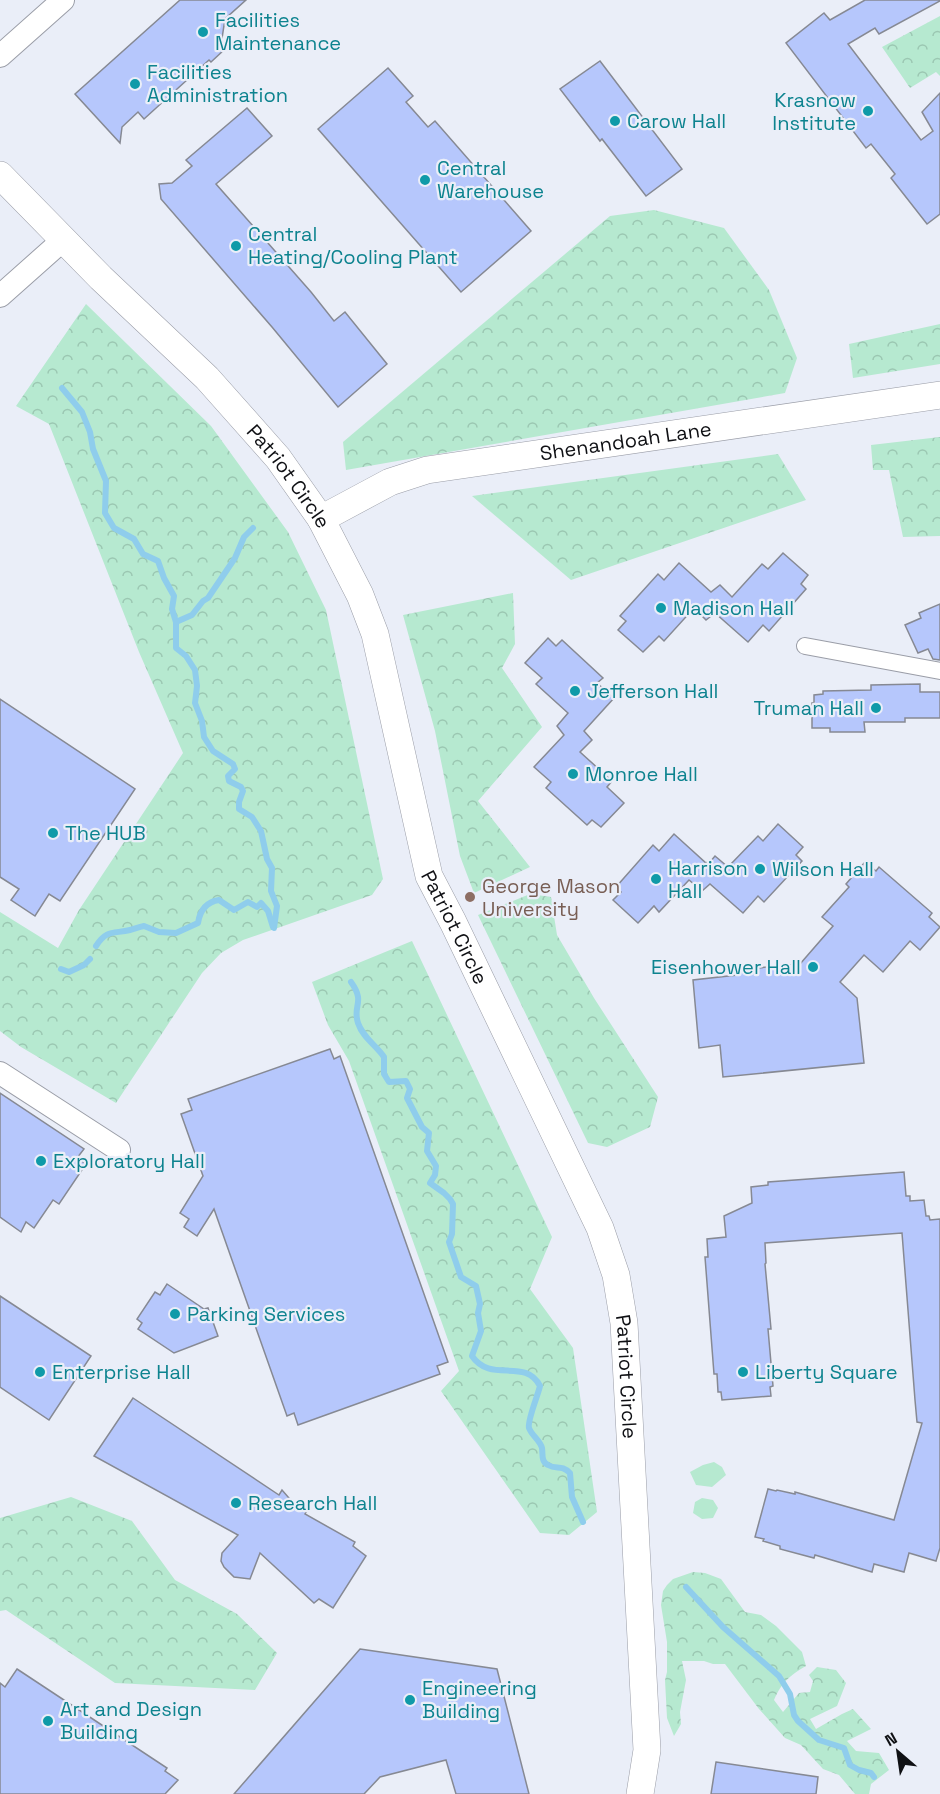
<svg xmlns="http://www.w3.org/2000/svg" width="940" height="1794" viewBox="0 0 940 1794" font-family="'Space Grotesk',sans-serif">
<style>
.green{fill:#b6e9d0}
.forest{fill:url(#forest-crowns)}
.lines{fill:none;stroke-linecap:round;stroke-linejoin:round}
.stream{stroke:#8fcdec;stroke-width:6}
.building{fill:#b6c7fc;stroke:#868993;stroke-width:1.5}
.pedestrian-casing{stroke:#9a9da7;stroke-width:18}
.minor-casing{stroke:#9a9da7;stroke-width:24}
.tertiary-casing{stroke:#9a9da7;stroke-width:28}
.pedestrian{stroke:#fff;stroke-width:16}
.minor{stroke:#fff;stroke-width:22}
.tertiary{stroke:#fff;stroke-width:27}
.culture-dot{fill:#0f9aa8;stroke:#eaeef8;stroke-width:2}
.education-dot{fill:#8d6e63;stroke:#eaeef8;stroke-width:2}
.labels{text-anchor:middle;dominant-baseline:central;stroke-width:4.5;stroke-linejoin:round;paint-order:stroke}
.culture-label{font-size:20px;fill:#0d838f;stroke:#eaeef8;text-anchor:start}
.street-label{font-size:20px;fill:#0f1014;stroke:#eaeef8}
.education-label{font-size:20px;fill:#785e54;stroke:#eaeef8;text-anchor:start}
</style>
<defs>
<pattern id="forest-crowns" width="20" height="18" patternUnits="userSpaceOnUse" patternTransform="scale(1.5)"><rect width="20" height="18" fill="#b6e9d0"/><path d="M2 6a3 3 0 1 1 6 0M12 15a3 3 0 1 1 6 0" fill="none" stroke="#9bc7b2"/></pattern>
</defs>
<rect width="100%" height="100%" fill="#eaeef8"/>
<!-- green -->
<g class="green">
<polygon points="714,1462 722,1467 726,1475 712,1487 696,1485 690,1472 703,1465"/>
<polygon points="702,1498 713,1500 718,1508 713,1518 702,1519 693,1513 695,1502"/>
</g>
<!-- forest -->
<g class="forest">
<polygon points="940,16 940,76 936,72 910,88 882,47"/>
<polygon points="654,210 724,228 769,290 797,358 785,393 346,470 343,442 610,216"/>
<polygon points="86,304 211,426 288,532 326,610 383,879 372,895 243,940 221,953 202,973 116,1103 21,1047 0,1031 0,912 58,948 79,910 183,753 139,652 49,424 16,406"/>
<polygon points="940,324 940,364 853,378 849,344"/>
<polygon points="940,437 940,536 903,537 889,470 873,470 871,445"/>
<polygon points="778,454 806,500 571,580 472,496"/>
<polygon points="513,593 515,644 502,668 542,727 478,801 530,867 474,893 460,856 435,731 403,615"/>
<polygon points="530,894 551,897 557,935 594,998 658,1097 650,1127 607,1147 588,1143 478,915"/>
<polygon points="412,941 552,1237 530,1289 573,1348 597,1512 569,1535 540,1533 441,1391 459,1371 349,1061 328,1025 312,982"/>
<polygon points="71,1497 132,1521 175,1580 237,1614 277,1653 255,1690 115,1683 6,1610 0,1611 0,1518"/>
<path d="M693,1572L705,1573L721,1579L745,1612L761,1615L776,1626L802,1652L806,1666C789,1676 782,1682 774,1700L783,1712L799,1693L810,1692L813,1681L809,1675L817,1667L836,1670L846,1683L837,1706L810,1719L816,1729L842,1714L853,1709L871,1729L847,1741L856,1751L879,1753L889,1770L871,1784L869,1794H855L839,1775L823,1769L801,1745L785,1738L759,1709L725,1664H713L704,1661H682L686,1680L680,1712L681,1724L674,1736L667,1718L665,1680L667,1672V1642L661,1605L663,1591L667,1585L673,1579Z"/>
</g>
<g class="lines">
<!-- stream -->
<g class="stream">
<polyline points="62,388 82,412 90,432 93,449 106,481 105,513 114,528 134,539 143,554 158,561 164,578 174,596 172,609 176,622 176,648 186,656 195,670 197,686 195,703 202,721 204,737 213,751 233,764 235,769 228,776 229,781 241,787 243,791 239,802 239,809 252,817 261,831 267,859 272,868 271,891 277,906 274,928"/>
<polyline points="176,622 192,615 203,601 208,598 235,558 244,537 253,528"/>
<path d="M96,946C107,929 114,934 130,930C134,929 139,927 144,926L159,932L176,933L198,923C200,910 206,902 219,900L234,910L248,902L257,907L261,903L268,911L273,927"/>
<polyline points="61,969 69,972 84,965 90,959"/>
<path d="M351,982C366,1003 352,1005 358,1023C363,1038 376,1045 384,1057V1074L389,1082L406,1081L410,1089L407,1098L422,1127L429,1133L427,1151L436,1166L435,1175L430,1183L444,1193L450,1199L453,1204L452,1234L449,1242L461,1277L476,1286L480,1304L478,1313L481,1331L472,1356C491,1384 525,1357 540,1386C538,1395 527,1421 529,1428C532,1436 540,1440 542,1448C543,1455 541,1462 548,1465C557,1470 561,1464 570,1473L572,1497L583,1522"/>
<polyline points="686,1587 723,1627 779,1676 790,1694 794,1715 798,1721 819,1740 844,1748 850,1765 859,1770 871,1773 874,1777"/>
</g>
</g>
<!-- building -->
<g class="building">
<polygon points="180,0 246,0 225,19 221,45 225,49 211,62 209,60 144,119 138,112 122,127 120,143 75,94"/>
<polygon points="865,0 940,0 940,1 879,34 875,28 848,44 921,140 933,131 922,112 940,93 940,214 927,224 891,178 895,174 871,144 866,148 786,43 824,13 830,20"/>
<polygon points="600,61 682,169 646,196 602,139 600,141 560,89"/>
<polygon points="388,68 413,96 406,102 428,127 435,121 531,231 461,292 318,129"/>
<polygon points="247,108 272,136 216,184 311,292 334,321 345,312 387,364 338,407 272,327 161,199 159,184 172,183 192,166 186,160"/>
<polygon points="783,553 808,575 801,584 806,589 769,631 763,625 748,642 715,613 706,620 694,608 664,641 659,636 643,652 618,630 626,621 620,616 658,574 664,580 679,563 711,592 720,585 732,597 762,564 768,569"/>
<polygon points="940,604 940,660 933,659 928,649 918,653 905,625 921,618 919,613"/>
<polygon points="548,638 556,646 562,640 603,678 597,683 614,698 584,731 592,740 580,752 612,781 607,787 624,803 601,827 592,820 587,825 546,788 551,782 534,767 564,735 557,726 568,713 536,684 542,678 525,663"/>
<polygon points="920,684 920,692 940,692 940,718 905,718 905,722 864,722 865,732 830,732 830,728 812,728 812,703 814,703 814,695 823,694 823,691 871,690 871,685"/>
<polygon points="0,699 135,789 60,901 49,894 35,916 11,900 19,889 0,877"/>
<polygon points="778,824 803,847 796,855 802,861 764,902 758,896 743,913 710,884 702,891 689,880 659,912 654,906 638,923 613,900 621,892 616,887 653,845 659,851 674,834 706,863 709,861 710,862 715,856 728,867 758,836 763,841"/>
<polygon points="865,862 876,871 879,867 932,913 929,917 940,927 920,950 910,941 883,972 864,955 840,982 857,998 864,1063 723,1077 720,1045 699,1048 693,980 737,975 737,970 800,964 833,926 822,917 849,887 846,884"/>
<polygon points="330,1049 334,1059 340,1056 448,1362 437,1366 440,1374 298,1425 294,1413 287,1416 214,1209 197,1236 184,1227 189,1219 180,1213 203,1176 181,1114 192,1110 188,1099"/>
<polygon points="0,1093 84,1149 77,1158 86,1164 59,1204 53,1200 34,1228 26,1222 21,1232 0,1217"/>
<polygon points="904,1172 906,1196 910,1196 910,1201 924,1200 926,1216 929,1216 930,1220 940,1219 940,1548 936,1561 909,1553 904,1572 874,1564 872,1572 815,1555 814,1558 780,1549 780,1546 763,1541 764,1539 755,1537 768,1489 776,1491 777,1490 795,1494 795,1492 894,1520 922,1423 917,1422 915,1400 902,1233 765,1243 766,1263 765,1264 771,1329 768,1329 773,1386 770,1387 771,1396 722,1400 721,1392 718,1392 717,1374 714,1374 705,1257 708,1257 707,1239 726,1237 724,1216 752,1203 751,1187 768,1185 768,1182"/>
<polygon points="167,1284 204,1309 208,1308 218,1336 174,1353 138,1329 142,1323 137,1319 155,1292 160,1295"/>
<polygon points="0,1296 91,1356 49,1420 0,1387"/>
<polygon points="133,1398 279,1495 282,1490 295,1505 307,1510 305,1514 355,1542 353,1546 366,1556 333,1608 319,1599 314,1603 260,1553 250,1579 234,1577 224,1567 221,1561 222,1553 238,1535 94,1456"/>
<polygon points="360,1649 497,1669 529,1794 456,1794 446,1760 380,1777 364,1794 234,1794"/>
<polygon points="17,1669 167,1768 165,1771 178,1780 165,1794 0,1794 0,1683 5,1687"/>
<polygon points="716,1762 818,1777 816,1794 711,1794"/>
</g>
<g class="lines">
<defs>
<polyline id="pedestrian" points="805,646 940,671"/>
<g id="minor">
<polyline points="0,56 63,0"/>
<polyline points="0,296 63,240"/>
<polyline points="0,1073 119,1150"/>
</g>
<g id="tertiary">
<path id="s1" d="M0,175L101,278L207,378L278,458L321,519L360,595L375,634L429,876L453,922L600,1228L616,1275L624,1323L647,1750L640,1794"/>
<path id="s2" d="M321,519L390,482L427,470L940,395"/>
</g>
</defs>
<!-- pedestrian casing -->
<use href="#pedestrian" class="pedestrian-casing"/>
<!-- minor casing -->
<use href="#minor" class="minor-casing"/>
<!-- tertiary casing -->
<use href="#tertiary" class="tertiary-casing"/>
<!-- pedestrian -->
<use href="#pedestrian" class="pedestrian"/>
<!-- minor -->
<use href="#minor" class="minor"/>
<!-- tertiary -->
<use href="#tertiary" class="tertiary"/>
</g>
<!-- markers -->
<g class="culture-dot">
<circle cx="203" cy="32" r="6"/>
<circle cx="135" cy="84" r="6"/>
<circle cx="868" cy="111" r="6"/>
<circle cx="615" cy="121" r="6"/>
<circle cx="425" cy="180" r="6"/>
<circle cx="236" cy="246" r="6"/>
<circle cx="661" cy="608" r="6"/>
<circle cx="575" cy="691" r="6"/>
<circle cx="876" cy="708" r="6"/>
<circle cx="573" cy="774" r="6"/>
<circle cx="53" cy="833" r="6"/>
<circle cx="760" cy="869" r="6"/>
<circle cx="656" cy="879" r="6"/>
<circle cx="813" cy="967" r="6"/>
<circle cx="41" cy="1161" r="6"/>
<circle cx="175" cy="1314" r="6"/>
<circle cx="40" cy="1372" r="6"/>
<circle cx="743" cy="1372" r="6"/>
<circle cx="236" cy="1503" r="6"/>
<circle cx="410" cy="1700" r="6"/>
<circle cx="48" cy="1721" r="6"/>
</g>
<circle class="education-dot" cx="470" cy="897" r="6"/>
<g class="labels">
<!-- culture labels -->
<g class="culture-label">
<text x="215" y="20">Facilities<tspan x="215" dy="23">Maintenance</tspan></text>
<text x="147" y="72">Facilities<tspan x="147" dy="23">Administration</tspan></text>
<text x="856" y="100" text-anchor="end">Krasnow<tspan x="856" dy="23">Institute</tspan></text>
<text x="627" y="121">Carow Hall</text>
<text x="437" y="168">Central<tspan x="437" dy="23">Warehouse</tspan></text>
<text x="248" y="234">Central<tspan x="248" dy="23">Heating/Cooling Plant</tspan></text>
<text x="673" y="608">Madison Hall</text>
<text x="587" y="691">Jefferson Hall</text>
<text x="864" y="708" text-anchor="end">Truman Hall</text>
<text x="585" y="774">Monroe Hall</text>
<text x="65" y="833">The HUB</text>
<text x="668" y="868">Harrison<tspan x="668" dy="23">Hall</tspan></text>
<text x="772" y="869">Wilson Hall</text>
<text x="801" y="967" text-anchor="end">Eisenhower Hall</text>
<text x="53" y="1161">Exploratory Hall</text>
<text x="187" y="1314">Parking Services</text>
<text x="52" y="1372">Enterprise Hall</text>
<text x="755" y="1372">Liberty Square</text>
<text x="248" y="1503">Research Hall</text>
<text x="422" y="1688">Engineering<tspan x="422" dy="23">Building</tspan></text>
<text x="60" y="1709">Art and Design<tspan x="60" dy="23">Building</tspan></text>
</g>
<!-- street labels -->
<g class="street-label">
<text stroke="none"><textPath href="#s2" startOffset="318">Shenandoah Lane</textPath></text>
<text stroke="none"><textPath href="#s1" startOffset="418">Patriot Circle</textPath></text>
<text stroke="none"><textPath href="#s1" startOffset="904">Patriot Circle</textPath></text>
<text stroke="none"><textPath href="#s1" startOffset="1390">Patriot Circle</textPath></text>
</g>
<!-- education labels -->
<g class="education-label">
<text x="482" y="886">George Mason<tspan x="482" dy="23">University</tspan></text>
</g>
</g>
<!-- north arrow -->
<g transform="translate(898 1752) rotate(331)" stroke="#eaeef8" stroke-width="4.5" paint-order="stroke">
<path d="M0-4.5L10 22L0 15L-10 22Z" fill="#0f1014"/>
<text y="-9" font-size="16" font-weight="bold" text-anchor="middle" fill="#0f1014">N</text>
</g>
</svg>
